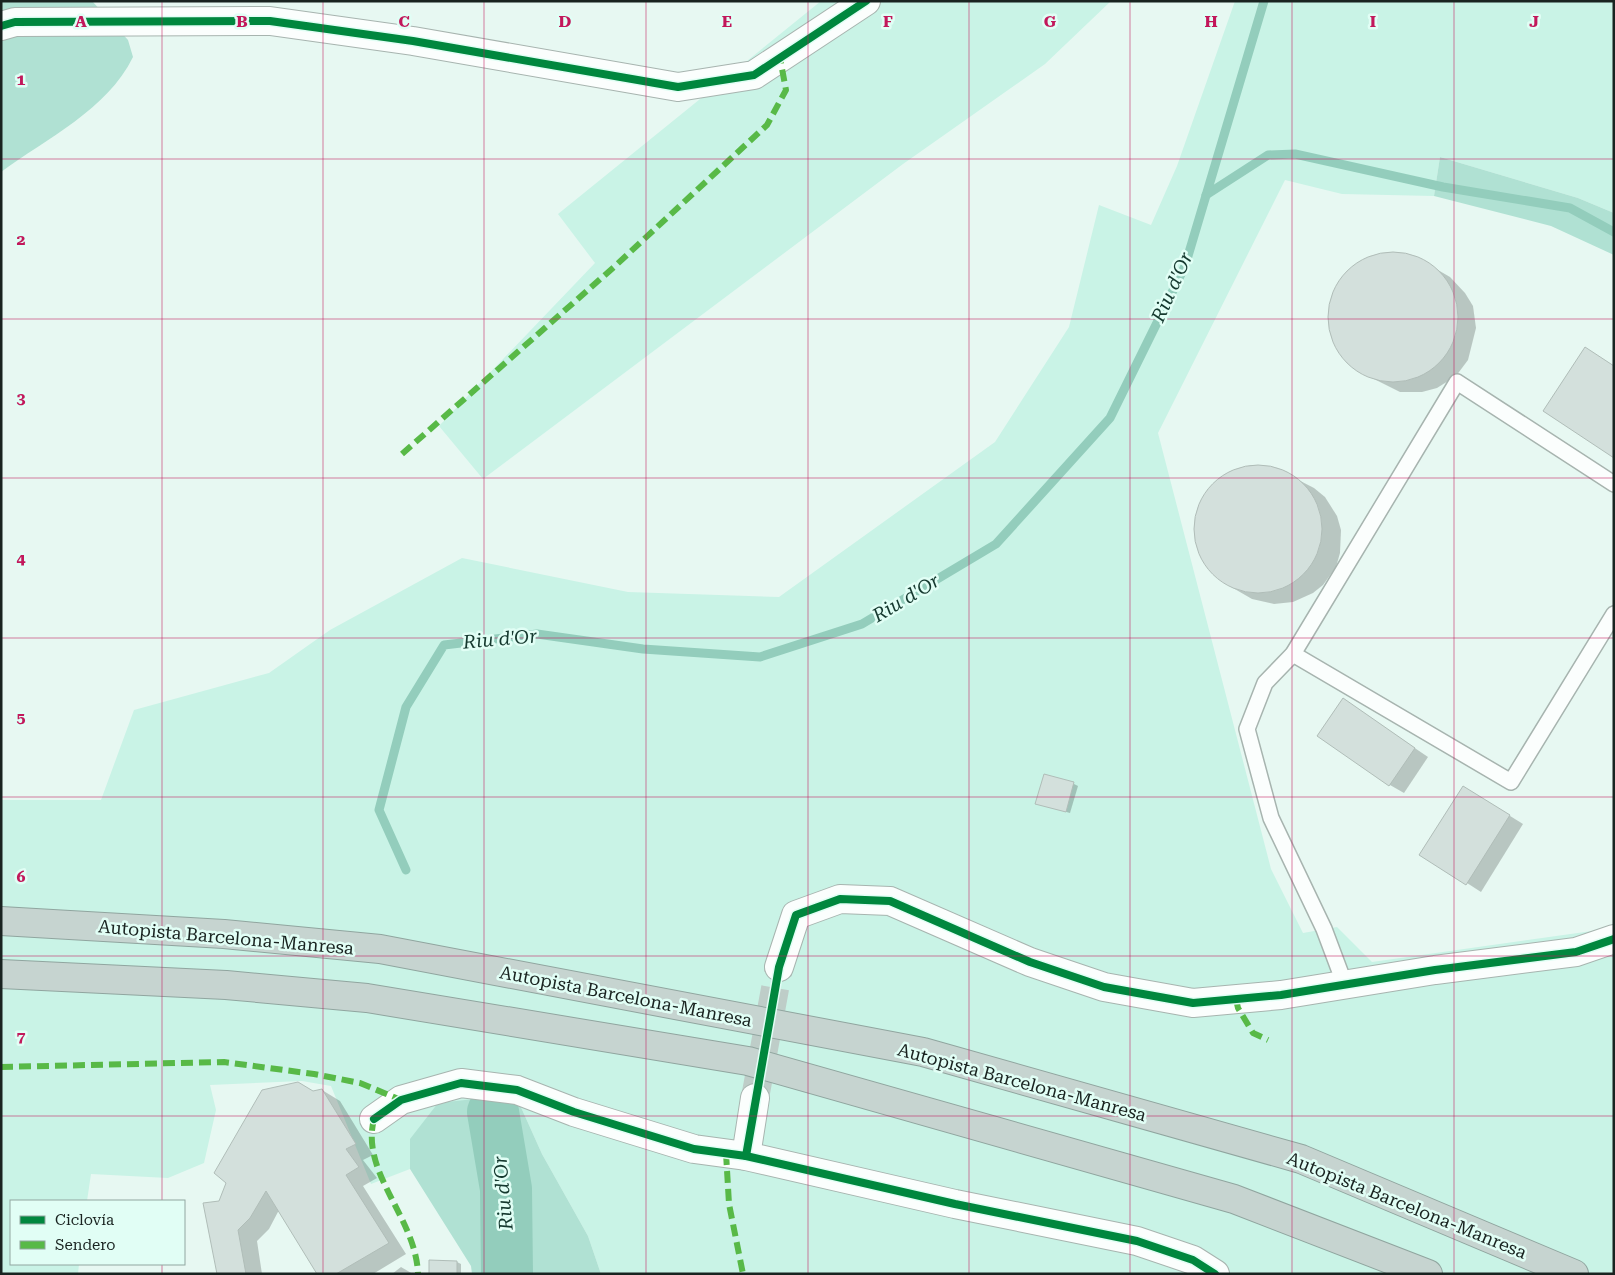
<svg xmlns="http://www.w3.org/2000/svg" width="1615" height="1275" viewBox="0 0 1615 1275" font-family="'Roboto Serif',serif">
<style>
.green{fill:#c9f3e6}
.forest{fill:#b0e1d3}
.shadow{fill:#0003}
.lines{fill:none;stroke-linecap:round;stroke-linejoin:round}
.stream{stroke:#93cdbc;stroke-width:9}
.river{stroke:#93cdbc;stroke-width:52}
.building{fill:#d3e0dc;stroke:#b0bdb8}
.street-tunnel{stroke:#becdc8;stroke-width:28;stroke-dasharray:28 14;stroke-linecap:butt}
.lane-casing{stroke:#a7b4af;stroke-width:18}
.street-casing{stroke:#a7b4af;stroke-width:30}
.highway-casing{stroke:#90a59f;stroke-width:30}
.lane{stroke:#fbfefd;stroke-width:15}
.street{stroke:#fbfefd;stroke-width:28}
.highway{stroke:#c6d4d0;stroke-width:28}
.quiet{stroke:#58b947;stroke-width:6;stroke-dasharray:12 6;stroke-linecap:butt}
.cycleway-casing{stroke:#e1fef5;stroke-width:11}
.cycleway{stroke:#00873e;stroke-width:8}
.grid{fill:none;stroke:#c2185b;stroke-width:1;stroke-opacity:0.55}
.labels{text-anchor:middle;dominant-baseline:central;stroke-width:5;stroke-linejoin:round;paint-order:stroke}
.street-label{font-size:18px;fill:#192320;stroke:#e1fef5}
.water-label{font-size:19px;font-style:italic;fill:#14382e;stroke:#e1fef5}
.grid-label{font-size:16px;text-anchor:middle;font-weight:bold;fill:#c2185b;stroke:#e1fef5;stroke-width:5;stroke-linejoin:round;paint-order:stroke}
</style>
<rect width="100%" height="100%" fill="#e7f8f2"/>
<!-- green -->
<g class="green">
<polygon points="821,1 1111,1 1045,64 903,164 483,479 439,426 595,263 558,214"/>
<polygon points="1235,1 1614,1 1614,213 1578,198 1440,157 1434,196 1342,194 1285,180 1158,433 1271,869 1303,933 1337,927 1372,962 1592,931 1614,924 1614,1274 601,1274 588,1236 542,1154 520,1105 410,1139 410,1169 371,1184 331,1086 302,1081 210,1085 216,1110 204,1163 168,1178 91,1174 87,1201 11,1201 11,1264 79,1264 78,1274 1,1274 1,800 101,800 134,710 269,673 330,630 462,558 628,592 779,597 995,442 1069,327 1099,205 1151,225 1177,166"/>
</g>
<!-- forest -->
<g class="forest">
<path d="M1,1H92L128,40L133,57C107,110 47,138 1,172Z"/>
<polygon points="1440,157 1578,198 1614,213 1614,255 1551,226 1434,196"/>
<polygon points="483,1098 520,1105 542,1154 588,1236 601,1274 472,1274 471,1266 410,1169 410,1139 438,1103"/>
</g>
<!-- shadow -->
<g class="shadow">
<polygon points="1394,253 1419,259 1450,277 1465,293 1473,306 1476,328 1468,360 1456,376 1437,388 1422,392 1400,392 1366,375 1348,362 1333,338 1329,318 1332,296 1341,280 1357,264 1372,257"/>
<polygon points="1251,465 1273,467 1314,488 1325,497 1337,516 1341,530 1340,553 1336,567 1323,585 1313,593 1293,602 1274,604 1252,599 1233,588 1210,570 1203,561 1195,540 1197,509 1208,489 1230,472"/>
<polygon points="1344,700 1428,757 1404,793 1390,785"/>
<polygon points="1074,784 1078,786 1070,813 1041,805"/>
<polygon points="1478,796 1523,824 1481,892 1467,883"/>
<polygon points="322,1090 340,1101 373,1155 363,1160 377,1178 363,1186 406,1254 373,1274 319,1274 279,1210 269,1229 257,1241 262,1274 218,1274 220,1202 313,1093"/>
<polygon points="457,1262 461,1264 461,1274 430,1274"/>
<polygon points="401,1267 413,1274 392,1274"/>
</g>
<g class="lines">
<!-- stream -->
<g class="stream">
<polyline points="1206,195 1268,155 1295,154 1443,187 1570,208 1614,232"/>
<polyline points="406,870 379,810 406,707 444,645 537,634 643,649 760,657 862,624 996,544 1110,418 1185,266 1264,1"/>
</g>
<!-- river -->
<polyline class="river" points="493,1112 506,1189 507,1274"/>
</g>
<!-- building -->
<g class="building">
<circle cx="1393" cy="317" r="65"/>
<polygon points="1585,347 1614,366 1614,458 1543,411"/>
<circle cx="1258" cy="529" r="64"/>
<polygon points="1343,698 1415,748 1389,786 1317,736"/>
<polygon points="1044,774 1074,782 1066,812 1035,804"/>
<polygon points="1463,786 1510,815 1466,885 1419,855"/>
<polygon points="298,1082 313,1091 322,1089 356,1144 346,1149 359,1167 346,1175 389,1243 336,1274 317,1274 266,1191 250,1218 238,1230 246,1274 217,1274 203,1203 219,1201 226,1183 214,1173 262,1090"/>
<polygon points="429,1260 457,1261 457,1274 429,1274"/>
</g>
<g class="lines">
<!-- street-tunnel -->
<polyline class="street-tunnel" points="755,1098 779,967"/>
<defs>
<g id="lane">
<polyline points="1293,654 1511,782 1614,614"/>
<polyline points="1345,985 1324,929 1271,818 1247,729 1265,683 1293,654 1457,382 1614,484"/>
</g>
<g id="street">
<polyline points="1,26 15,22 270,21 413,41 678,87 754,75 866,1"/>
<polyline points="779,967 796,915 840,899 890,901 1030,962 1104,987 1193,1003 1281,995 1435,970 1576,952 1614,939"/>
<polyline points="374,1119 401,1100 461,1083 517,1090 574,1112 694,1149 746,1156 955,1204 1137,1241 1193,1260 1215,1274"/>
<polyline points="746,1156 755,1098"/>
</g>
<g id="highway">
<polyline points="1,921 224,934 380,949 923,1052 1301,1159 1574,1274"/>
<polyline points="1,974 226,985 367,998 748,1061 1234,1199 1428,1274"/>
</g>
</defs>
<!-- lane casing -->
<use href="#lane" class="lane-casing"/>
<!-- street casing -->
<use href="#street" class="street-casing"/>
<!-- highway casing -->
<use href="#highway" class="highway-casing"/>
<!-- lane -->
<use href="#lane" class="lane"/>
<!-- street -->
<use href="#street" class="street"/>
<!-- highway -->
<use href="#highway" class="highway"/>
<!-- quiet -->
<g class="quiet">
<polyline points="402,454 614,267 767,125 786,90 780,58"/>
<polyline points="1236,999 1238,1008 1253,1033 1268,1040"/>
<polyline points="1,1067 224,1062 314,1074 360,1083 401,1100"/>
<path d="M374,1119C360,1173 416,1217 418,1274"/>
<polyline points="726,1153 729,1204 743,1274"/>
</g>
<defs>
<g id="cycleway">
<polyline points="1,26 15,22 270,21 413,41 678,87 754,75 866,1"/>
<polyline points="374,1119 401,1100 461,1083 517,1090 574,1112 694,1149 746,1156 955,1204 1137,1241 1193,1260 1215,1274"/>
<polyline points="746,1156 779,967 796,915 840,899 890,901 1030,962 1104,987 1193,1003 1281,995 1435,970 1576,952 1614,939"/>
</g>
</defs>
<!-- cycleway casing -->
<use href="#cycleway" class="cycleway-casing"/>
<!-- cycleway -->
<use href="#cycleway" class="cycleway"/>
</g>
<!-- grid -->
<path class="grid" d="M162,1V1201M323,1V1274M484,1V1274M646,1V1274M808,1V1274M969,1V1274M1130,1V1274M1292,1V1274M1454,1V1274M1,159H1614M1,319H1614M1,478H1614M1,638H1614M1,797H1614M1,956H1614M1,1116H1614M162,1264V1274"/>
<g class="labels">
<!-- street labels -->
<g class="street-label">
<text transform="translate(226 937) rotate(5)">Autopista Barcelona-Manresa</text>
<text transform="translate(626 996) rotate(11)">Autopista Barcelona-Manresa</text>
<text transform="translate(1022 1082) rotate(15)">Autopista Barcelona-Manresa</text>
<text transform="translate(1407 1205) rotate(22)">Autopista Barcelona-Manresa</text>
</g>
<!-- water labels -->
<g class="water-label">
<text transform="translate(1172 287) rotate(-66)">Riu d'Or</text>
<text transform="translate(906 598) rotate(-31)">Riu d'Or</text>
<text transform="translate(500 639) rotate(-5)">Riu d'Or</text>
<text transform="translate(503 1193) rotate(-95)">Riu d'Or</text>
</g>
</g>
<g class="grid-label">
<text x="81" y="27">A</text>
<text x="242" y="27">B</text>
<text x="404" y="27">C</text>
<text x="565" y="27">D</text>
<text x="727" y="27">E</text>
<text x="888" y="27">F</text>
<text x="1050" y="27">G</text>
<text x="1211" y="27">H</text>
<text x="1373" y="27">I</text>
<text x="1534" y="27">J</text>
<text x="21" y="85">1</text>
<text x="21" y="245">2</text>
<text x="21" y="404">3</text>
<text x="21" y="564">4</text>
<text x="21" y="723">5</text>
<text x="21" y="882">6</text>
<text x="21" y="1042">7</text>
</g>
<!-- border -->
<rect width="1615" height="1275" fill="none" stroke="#192320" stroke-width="5"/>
<!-- legend -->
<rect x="10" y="1200" width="175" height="65" fill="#e1fef5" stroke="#91a6a0"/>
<rect x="20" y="1216" width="25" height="8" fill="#00873e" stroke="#91a6a0"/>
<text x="55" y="1225" font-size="15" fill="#192320">Ciclovía</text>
<rect x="20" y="1241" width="25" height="8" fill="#58b947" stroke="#91a6a0"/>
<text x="55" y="1250" font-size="15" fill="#192320">Sendero</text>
</svg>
